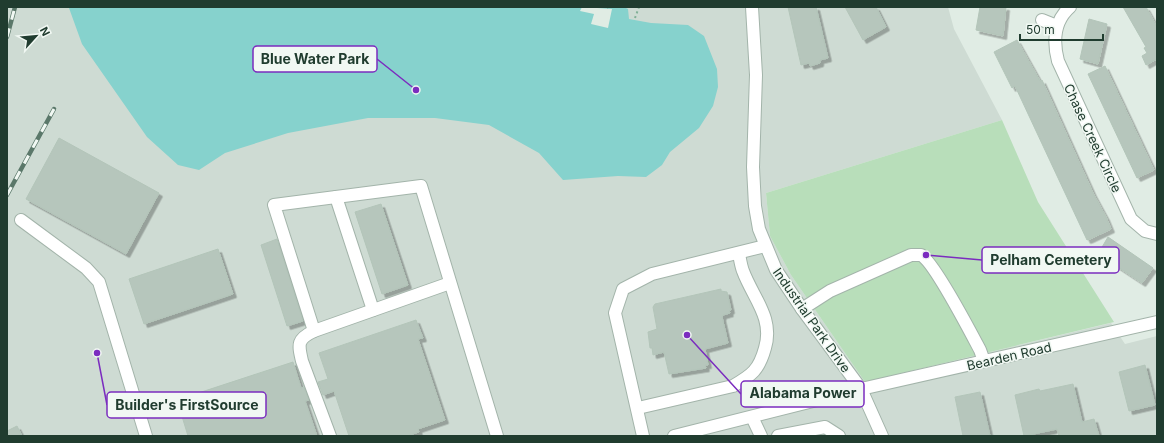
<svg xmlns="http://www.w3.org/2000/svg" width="1164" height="443" viewBox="0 0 1164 443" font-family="Inter,sans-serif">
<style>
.built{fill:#cedbd3}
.green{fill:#b8deba}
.water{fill:#86d2cd}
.pier{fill:#e0ece4}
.building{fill:#b6c6bc;stroke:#b3c5b9;filter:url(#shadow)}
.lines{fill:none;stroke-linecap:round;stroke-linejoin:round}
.minor-casing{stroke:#a3b4aa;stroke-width:14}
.path{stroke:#80b096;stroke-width:2;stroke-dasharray:2 3;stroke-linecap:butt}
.minor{stroke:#fff;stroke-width:12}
.rail-casing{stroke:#5b786a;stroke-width:4.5}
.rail{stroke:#f1f8f3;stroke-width:3;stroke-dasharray:9;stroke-linecap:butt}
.labels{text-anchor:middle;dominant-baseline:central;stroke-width:3;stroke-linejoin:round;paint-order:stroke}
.street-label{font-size:13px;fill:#203c2f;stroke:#f1f8f3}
.leader{fill:none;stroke:#7b2cbf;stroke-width:1.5}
.callout-dot{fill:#7b2cbf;stroke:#f1f8f3;stroke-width:1.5}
.callout{fill:#f1f8f3;stroke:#7b2cbf;stroke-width:1.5}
.callout-label{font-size:14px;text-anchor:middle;font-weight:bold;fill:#203c2f}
</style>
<defs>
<filter id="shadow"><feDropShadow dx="3.5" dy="3.5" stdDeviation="0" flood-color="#0004"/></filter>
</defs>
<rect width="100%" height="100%" fill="#e0ece4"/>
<!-- built -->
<polygon class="built" points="7,7 948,7 954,29 1002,120 766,193 770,236 791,275 865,382 1111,323 1125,344 1157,336 1157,436 7,436"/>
<!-- green -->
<polygon class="green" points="1002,120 1038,202 1114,322 865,382 791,275 770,236 766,193"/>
<!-- water -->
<polygon class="water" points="624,7 628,9 629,19 651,23 688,25 704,36 717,69 718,87 713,106 699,128 670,152 662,165 646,177 618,176 563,180 539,153 489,125 435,118 368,118 288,133 225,153 199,170 178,165 147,137 82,44 69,8"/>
<!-- pier -->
<polygon class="pier" points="582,7 612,9 608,28 591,24 594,14 580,11"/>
<!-- building -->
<g class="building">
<polygon points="788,7 816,7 828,58 820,60 820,63 810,66 809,63 801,65"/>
<polygon points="845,7 876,7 886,27 863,40"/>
<polygon points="980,7 1006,7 1003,36 976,30"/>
<polygon points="1123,7 1146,7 1157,27 1157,59 1146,65 1142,56 1147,53 1144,48 1146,47"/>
<polygon points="1089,19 1107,24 1098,64 1080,59"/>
<polygon points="1017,40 1040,81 1042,80 1093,193 1106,217 1111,229 1090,239 1087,240 1015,86 1012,88 994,52"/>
<polygon points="1105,66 1154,170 1137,178 1088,74"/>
<polygon points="59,138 159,193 126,254 26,199"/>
<polygon points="381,204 408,285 382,294 355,212"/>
<polygon points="1108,237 1153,268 1142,283 1098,254"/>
<polygon points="277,239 303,321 287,326 261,245"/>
<polygon points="218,249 233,294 144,324 129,279"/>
<polygon points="721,289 721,291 727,292 731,310 729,311 730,313 723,315 722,317 728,343 705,349 708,365 705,365 706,368 669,374 664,352 653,355 652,348 650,348 648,332 657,329 653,307 655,304"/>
<polygon points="416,320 423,338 418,339 445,420 418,429 419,432 407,436 349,436 334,391 323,395 318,382 328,379 319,353"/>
<polygon points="293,362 301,388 304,387 309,400 305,401 317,436 188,436 177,400"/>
<polygon points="1145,365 1155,405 1129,411 1119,372"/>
<polygon points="1073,384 1082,422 1094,419 1099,436 1059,436 1057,429 1024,436 1015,395 1039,389 1040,391"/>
<polygon points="980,392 990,436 963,436 955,397"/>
<polygon points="17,426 22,436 7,436 7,431"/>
</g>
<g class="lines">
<defs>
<g id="minor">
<polyline points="752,7 756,75 753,167 755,206 759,229 776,270 802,309 861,389 882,436"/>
<path d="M1070,7C1054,21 1053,42 1058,61L1131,219L1145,231L1157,234"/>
<polyline points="1042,20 1057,26"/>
<polyline points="336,197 373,310"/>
<polyline points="21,220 86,268 99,282 146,436"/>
<path d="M802,309L830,291L911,255H921C934,262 971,333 980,350L984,361"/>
<polyline points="314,331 274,205 421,186 497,436"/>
<path d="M638,408L733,386C752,375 759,370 765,348C774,318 753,298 743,271C741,266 740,259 739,254"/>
<polyline points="752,417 761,436"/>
<path d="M330,436L302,361C298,344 297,339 314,331L450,283"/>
<polyline points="643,436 615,313 623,289 652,274 765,246"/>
<polyline points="674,436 861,389 1157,322"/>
<polyline points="778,436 825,427 839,436"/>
</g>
</defs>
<!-- minor casing -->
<use href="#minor" class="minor-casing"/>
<!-- path -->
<g class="path">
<polyline points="607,8 608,7"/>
<polyline points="635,18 639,7"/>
</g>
<!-- minor -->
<use href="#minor" class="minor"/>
<defs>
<g id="rail">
<polyline points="7,37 15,7"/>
<polyline points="7,195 54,109"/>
</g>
</defs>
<!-- rail casing -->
<use href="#rail" class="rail-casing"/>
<!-- rail -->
<use href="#rail" class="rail"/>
</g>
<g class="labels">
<!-- street labels -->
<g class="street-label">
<text transform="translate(1093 138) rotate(65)">Chase Creek Circle</text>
<text transform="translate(812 320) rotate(55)">Industrial Park Drive</text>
<text transform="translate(1009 356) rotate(-13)">Bearden Road</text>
</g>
</g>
<!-- callouts -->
<path class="leader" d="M416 90L377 59M926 255L982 260M687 335L741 394M97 353L107 405"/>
<g class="callout-dot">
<circle cx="416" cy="90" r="4"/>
<circle cx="926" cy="255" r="4"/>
<circle cx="687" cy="335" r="4"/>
<circle cx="97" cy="353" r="4"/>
</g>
<g class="callout">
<rect x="253" y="46" width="124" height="26" rx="4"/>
<rect x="982" y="247" width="137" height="26" rx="4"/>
<rect x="741" y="381" width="123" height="26" rx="4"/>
<rect x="107" y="392" width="159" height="26" rx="4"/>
</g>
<g class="callout-label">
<text x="315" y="64">Blue Water Park</text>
<text x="1051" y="265">Pelham Cemetery</text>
<text x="803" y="398">Alabama Power</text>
<text x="187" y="410">Builder's FirstSource</text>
</g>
<!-- border -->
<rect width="1164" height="443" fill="none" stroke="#203c2f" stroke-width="16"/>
<!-- north arrow -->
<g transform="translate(36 36) rotate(63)" stroke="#f1f8f3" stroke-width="3" paint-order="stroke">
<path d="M0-3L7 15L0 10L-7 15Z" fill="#203c2f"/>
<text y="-6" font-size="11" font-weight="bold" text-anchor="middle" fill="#203c2f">N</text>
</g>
<!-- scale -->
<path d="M1020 34v6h83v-6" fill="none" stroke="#203c2f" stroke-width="2"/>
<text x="1026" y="34" font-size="12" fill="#203c2f" stroke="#f1f8f3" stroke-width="3" paint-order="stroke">50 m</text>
</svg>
